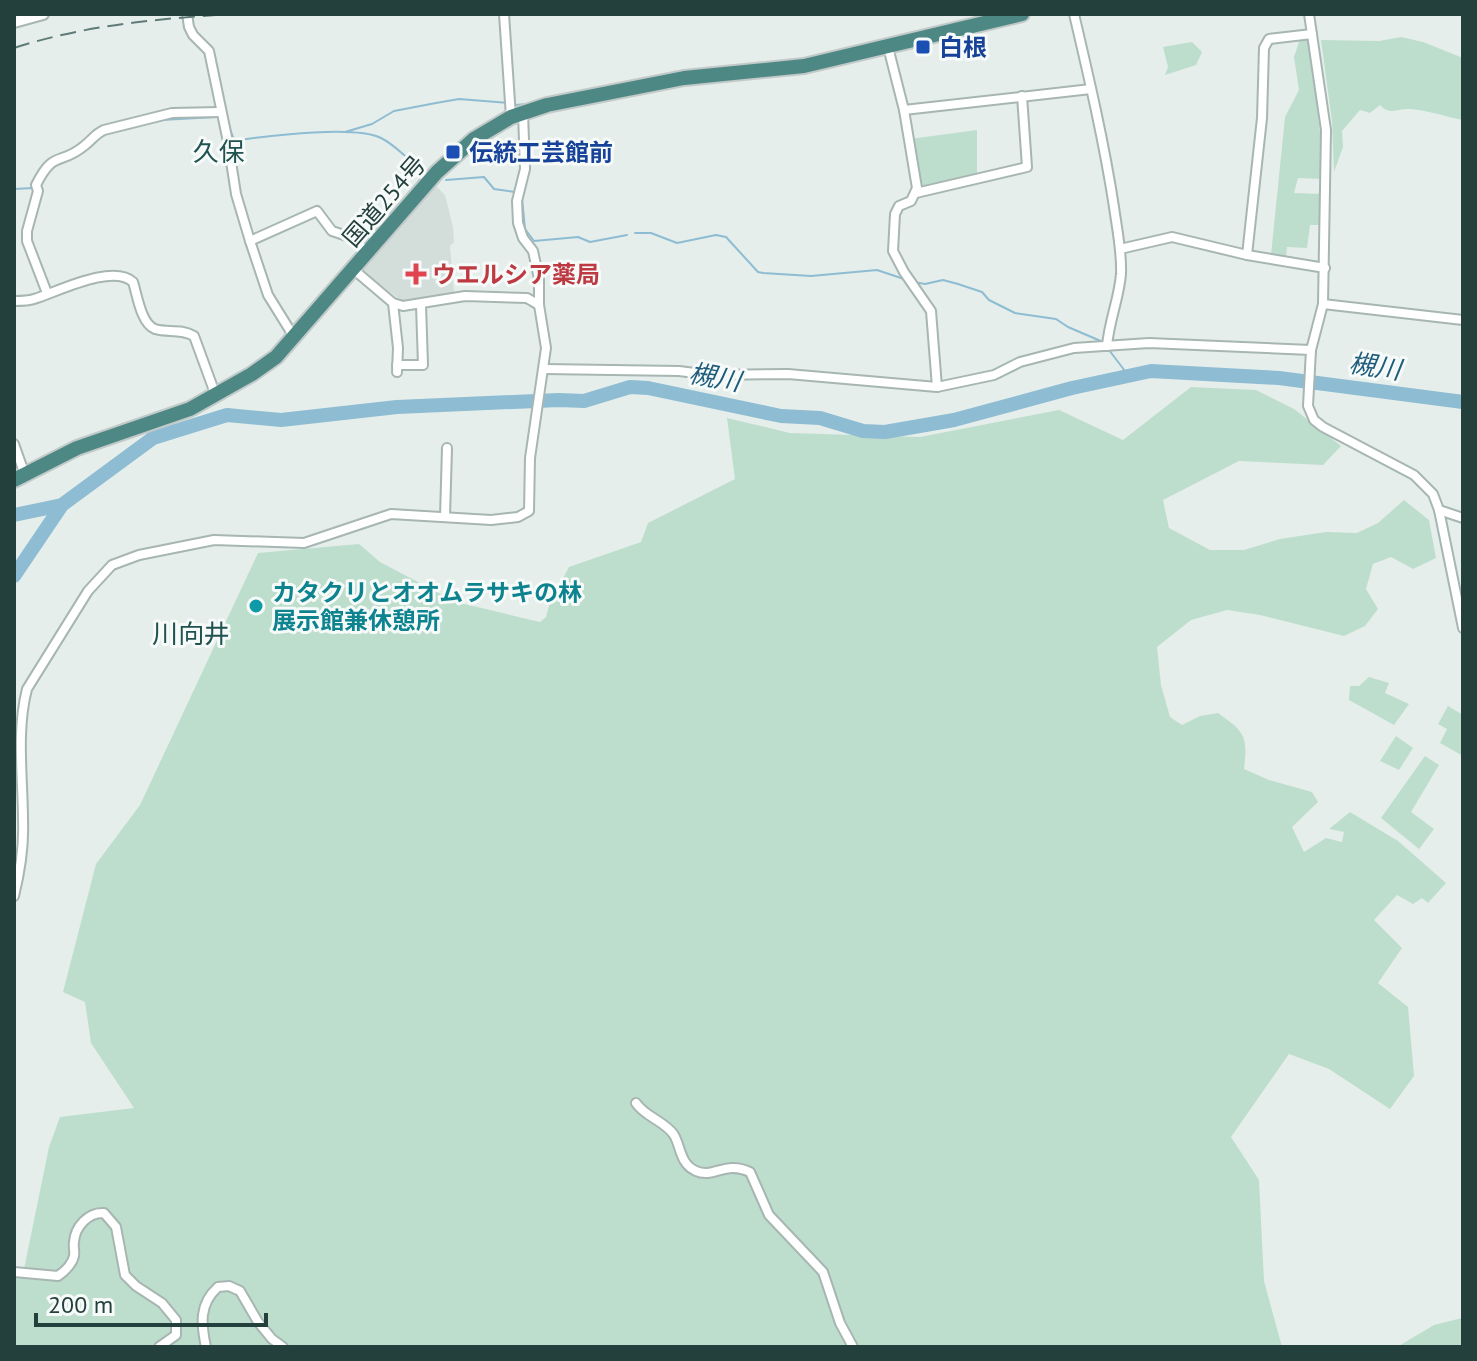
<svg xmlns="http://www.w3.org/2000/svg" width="1477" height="1361" viewBox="0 0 1477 1361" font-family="'PT Sans','Noto Sans JP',sans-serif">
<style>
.built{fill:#d3dedb}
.green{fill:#bedecd}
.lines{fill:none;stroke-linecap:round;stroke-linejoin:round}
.stream{stroke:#8ebcd2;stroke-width:2}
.river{stroke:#8ebcd2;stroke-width:14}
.minor-casing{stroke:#a7b6b3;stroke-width:12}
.tertiary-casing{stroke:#a7b6b3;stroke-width:14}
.trunk-casing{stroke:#c2cac9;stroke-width:18}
.minor{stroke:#fff;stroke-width:8}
.tertiary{stroke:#fff;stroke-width:10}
.trunk{stroke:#4d8884;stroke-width:14}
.rail{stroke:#5f7b78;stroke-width:2;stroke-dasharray:16 8;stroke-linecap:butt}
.transit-dot{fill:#1a4fb4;stroke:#f6faf9;stroke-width:3}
.health-dot{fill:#e0444e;stroke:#f6faf9;stroke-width:3}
.culture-dot{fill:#0f9aa8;stroke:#f6faf9;stroke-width:3}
.labels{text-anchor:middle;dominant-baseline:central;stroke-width:6;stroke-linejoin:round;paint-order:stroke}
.transit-label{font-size:24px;font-weight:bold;fill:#164399;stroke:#f6faf9;text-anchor:start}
.street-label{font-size:24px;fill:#24403d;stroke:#f6faf9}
.health-label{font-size:24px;font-weight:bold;fill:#be3a42;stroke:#f6faf9;text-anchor:start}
.culture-label{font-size:24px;font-weight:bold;fill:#0d838f;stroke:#f6faf9;text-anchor:start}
.neighbourhood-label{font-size:26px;fill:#20524f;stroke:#f6faf9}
.water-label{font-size:26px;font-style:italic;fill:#1e5c7c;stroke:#f6faf9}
</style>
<rect width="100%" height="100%" fill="#e5eeeb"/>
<!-- built -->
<polygon class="built" points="434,184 445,195 453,227 454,242 450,246 454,293 406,304 362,271 362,268"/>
<!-- green -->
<g class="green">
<polygon points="1306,37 1310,41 1320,133 1322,179 1298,178 1294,193 1322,194 1322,225 1310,225 1307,248 1287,247 1286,258 1271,255 1285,117 1299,90 1294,57 1300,39"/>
<path d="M1401,37L1423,42L1463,58V120C1446,117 1428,110 1410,109C1397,108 1390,116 1380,105L1370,113L1360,110L1342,131L1343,147L1334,172L1332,121L1321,40L1379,41Z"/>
<polygon points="1192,42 1202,52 1196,65 1165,75 1168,67 1163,47"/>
<polygon points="977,130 977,176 924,188 919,185 910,139"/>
<path d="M1191,387L1256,390L1294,409L1341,446L1323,465L1239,461L1163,500L1169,528L1210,550H1244L1280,539L1326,532L1357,533L1378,523L1404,500L1429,520L1436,558L1413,569L1391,557L1373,564L1366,589L1378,609L1365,626L1344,636L1260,615L1227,610L1191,620L1157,647L1161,685L1170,717L1182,725L1200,716L1218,713C1245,732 1248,736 1244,769L1269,780L1312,792L1318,802L1292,827L1304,852L1326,838L1342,842L1344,832L1329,829L1350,812L1398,841L1446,883L1428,903L1422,898L1413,904L1397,895L1374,920L1402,948L1378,983L1408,1007L1414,1076L1390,1109L1329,1069L1289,1054L1231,1137L1259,1180L1264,1281L1282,1347H14V1272L24,1269L49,1147L60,1117L134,1108L91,1043L85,1002L63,992L96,864L140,805L258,553L359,544L380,562L456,602L540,622L546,617L550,602L569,567L641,542L648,523L735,479L727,418L790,433L920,437L1059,410L1123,440Z"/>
<polygon points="1369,677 1389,683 1385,693 1409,704 1394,725 1349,700 1350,686 1359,686"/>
<polygon points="1448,706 1463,715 1463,756 1440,743 1447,729 1438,724"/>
<polygon points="1396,736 1413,748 1399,770 1380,761"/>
<polygon points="1425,756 1439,765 1411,812 1434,829 1419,849 1381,818"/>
<polygon points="1462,1318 1463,1347 1397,1347 1434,1325"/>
</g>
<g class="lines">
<!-- stream -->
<g class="stream">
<polyline points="515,105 528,104"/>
<polyline points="161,120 216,117"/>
<path d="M227,121L233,137L238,140C270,136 354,125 381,138C399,147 409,163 426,171"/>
<polyline points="345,132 372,124 394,111 436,103 459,99 509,103"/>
<polyline points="72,158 83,151"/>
<polyline points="446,180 484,177 494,189 515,192"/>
<polyline points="41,185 47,173"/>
<polyline points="14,189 33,188"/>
<polyline points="522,198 525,229 534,241 578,237 590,242 627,235"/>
<polyline points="635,233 651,233 677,243 716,235 726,237 758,272 763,273 811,276 877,270 904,279"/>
<polyline points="914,282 925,284 943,280 958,284 982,292 989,300 1015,313 1056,319 1068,327 1103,342"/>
<polyline points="1109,350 1128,375"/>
</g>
<!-- river -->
<g class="river">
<polyline points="14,515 62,505"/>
<polyline points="14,576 62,505 153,438 227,415 281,420 397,407 559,400 584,401 630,387 648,388 781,416 820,418 863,431 885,432 954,420 1072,388 1151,371 1279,378 1463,402"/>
</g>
<defs>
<g id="minor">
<polyline points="187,14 189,27 193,35 209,51 228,142 236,194 250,241 268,295 294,337"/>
<polyline points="504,14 511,117"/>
<path d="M1074,14C1089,78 1104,142 1114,207C1117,229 1122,252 1121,274C1119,299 1109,321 1107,346"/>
<polyline points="1309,14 1326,130 1323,304 1311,350 1308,406 1314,420 1323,427 1414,475 1433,494 1439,510 1463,628"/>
<polyline points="888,47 904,110 917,188 911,201 899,206 895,214 893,251 904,272 931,311 937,387"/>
<polyline points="904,110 1091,89"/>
<polyline points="916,193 1027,167 1022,96"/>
<polyline points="250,241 317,211 332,231 350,237 368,252"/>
<polyline points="1120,249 1172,237 1247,255 1325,268"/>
<polyline points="1247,255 1262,118 1264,48 1269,39 1312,34"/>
<polyline points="353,269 393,303 403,306 465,296 527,298 539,305"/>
<path d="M47,293L27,241V231L38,191L36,185C54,149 60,166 84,146C92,140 95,134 104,130L172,113L220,112"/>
<path d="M14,301C20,301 28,301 34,299C57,292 113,263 133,282C137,294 141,324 155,329C168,333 180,328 194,336L216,396"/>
<polyline points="393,303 398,348 397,372"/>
<polyline points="1323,304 1463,320"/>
<polyline points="397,365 423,365 421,305"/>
<polyline points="544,369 679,371 711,375 788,374 937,387 994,375 1020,362 1074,348 1149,343 1311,350"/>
<polyline points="14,444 25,475"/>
<polyline points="1439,510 1463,518"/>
<polyline points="445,517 447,448"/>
<path d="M14,896C20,872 24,846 23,821C23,777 16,732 27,689L88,591L112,565L139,555L214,540L304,543L391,514L491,520L518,517L529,511L530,458L546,348L539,305V279L533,251L523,238L518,223L517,201L525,169L523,113"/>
<path d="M636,1103C645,1117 665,1121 674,1135C681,1147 680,1164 696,1171C714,1179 725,1160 750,1172L769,1215L823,1272L840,1323L853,1347"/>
<path d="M14,1272L58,1276C65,1271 72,1265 74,1256C75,1251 73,1247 74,1242C75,1227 88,1212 104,1213L116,1227L125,1275L136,1286L162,1303L176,1320V1335L159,1347"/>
<path d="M206,1347C201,1324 199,1304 218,1287L229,1286L240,1291L258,1322L272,1339L283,1347"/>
</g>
<polyline id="tertiary" points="14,22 43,14"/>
<polyline id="trunk" points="14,480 77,448 190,409 252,374 276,357 437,172 474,139 511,117 547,105 684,78 804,66 1022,14"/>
</defs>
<!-- minor casing -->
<use href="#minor" class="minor-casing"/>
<!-- tertiary casing -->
<use href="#tertiary" class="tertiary-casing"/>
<!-- trunk casing -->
<use href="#trunk" class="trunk-casing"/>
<!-- minor -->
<use href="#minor" class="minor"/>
<!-- tertiary -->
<use href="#tertiary" class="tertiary"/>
<!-- trunk -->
<use href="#trunk" class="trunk"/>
<!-- rail -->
<path class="rail" d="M14,48C85,25 157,19 230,14"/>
</g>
<!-- markers -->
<g class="transit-dot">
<rect x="915" y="39" width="16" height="16" rx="4"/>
<rect x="445" y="144" width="16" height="16" rx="4"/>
</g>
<path class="health-dot" d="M412 262h8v8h8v8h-8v8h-8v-8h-8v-8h8z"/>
<circle class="culture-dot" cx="256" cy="606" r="8"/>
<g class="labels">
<!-- transit labels -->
<g class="transit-label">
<text x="939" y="47">白根</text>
<text x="469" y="152">伝統工芸館前</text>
</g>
<!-- street labels -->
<g class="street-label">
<text transform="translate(384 201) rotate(-49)">国道254号</text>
</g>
<!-- health labels -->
<g class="health-label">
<text x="432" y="274">ウエルシア薬局</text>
</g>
<!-- culture labels -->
<g class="culture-label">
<text x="272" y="592">カタクリとオオムラサキの林<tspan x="272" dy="28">展示館兼休憩所</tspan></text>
</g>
<!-- neighbourhood labels -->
<g class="neighbourhood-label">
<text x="219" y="151">久保</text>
<text x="191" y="633">川向井</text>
</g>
<!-- water labels -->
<g class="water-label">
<text transform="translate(1375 366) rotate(8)">槻川</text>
<text transform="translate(715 377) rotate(10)">槻川</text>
</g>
</g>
<!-- border -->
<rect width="1477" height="1361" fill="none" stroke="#24403d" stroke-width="32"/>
<!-- scale -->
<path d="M36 1313v12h230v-12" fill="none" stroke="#24403d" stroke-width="4"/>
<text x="48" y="1313" font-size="24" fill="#24403d" stroke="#f6faf9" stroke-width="6" paint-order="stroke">200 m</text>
</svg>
